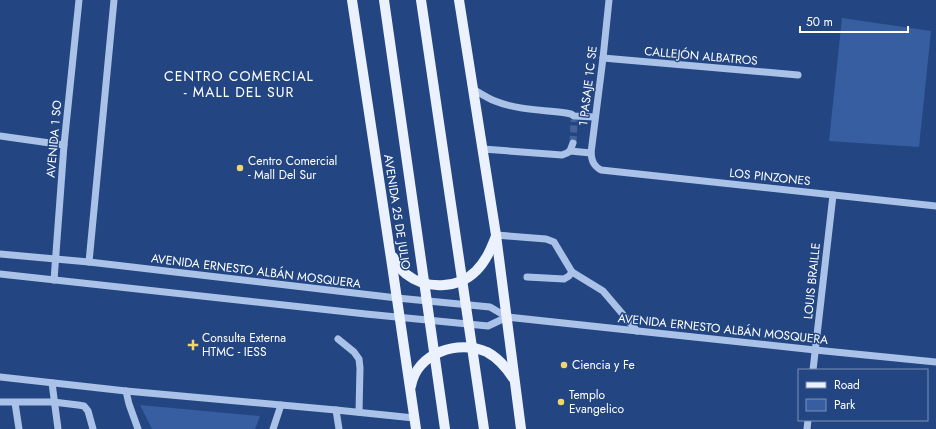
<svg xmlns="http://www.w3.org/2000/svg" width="936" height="429" viewBox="0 0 936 429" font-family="Jost,sans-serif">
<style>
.green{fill:#375ea0}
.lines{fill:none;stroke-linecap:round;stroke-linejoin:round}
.minor-tunnel{stroke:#446295;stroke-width:7;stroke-dasharray:7 3.5;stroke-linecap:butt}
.minor{stroke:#aac2e8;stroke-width:7}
.major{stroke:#ecf2fd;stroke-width:10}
.poi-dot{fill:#f3d56d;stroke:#234682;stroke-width:1.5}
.labels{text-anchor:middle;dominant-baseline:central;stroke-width:3;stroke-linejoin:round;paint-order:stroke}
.street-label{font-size:12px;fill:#fff;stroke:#234682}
.poi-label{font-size:12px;fill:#fff;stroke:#234682;text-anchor:start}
.quarter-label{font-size:14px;letter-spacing:1px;fill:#fff;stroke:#234682}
</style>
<rect width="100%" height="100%" fill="#234682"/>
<!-- green -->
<g class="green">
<polygon points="842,18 931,31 919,147 829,141"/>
<polygon points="140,405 260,416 255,429 152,429"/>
</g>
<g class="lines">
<!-- minor-tunnel -->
<polyline class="minor-tunnel" points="573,143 574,120"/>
<!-- minor -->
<g class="minor">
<path d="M609,0L603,58L591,153C592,162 594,166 601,170L936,206"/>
<polyline points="603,58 798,75"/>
<path d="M473,89C480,93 487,98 495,101C517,110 543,110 566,113L571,114L574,116L595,117"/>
<polyline points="0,136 64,145"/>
<polyline points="483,149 562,155 567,153 570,151 591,153"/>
<polyline points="570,151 573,143"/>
<polyline points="496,235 546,239 554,242 572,272 569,276 564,279 527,277"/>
<polyline points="0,254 89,262 397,298 490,307 507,317 815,350 936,362"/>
<polyline points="89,262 114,0"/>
<polyline points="572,272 603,291 637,331"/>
<polyline points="0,274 366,314 488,326 507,317"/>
<polyline points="54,280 64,145 79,0"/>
<polyline points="338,339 354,352 359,359 360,368 359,412"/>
<polyline points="813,370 833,195"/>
<polyline points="0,377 126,391 336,410 414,418"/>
<polyline points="52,383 58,429"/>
<polyline points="126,391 129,404 138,429"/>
<polyline points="0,402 53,402 78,405 84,406 88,411 93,429"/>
<polyline points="15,403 19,429"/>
<polyline points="336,410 339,429"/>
<polyline points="273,429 281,405"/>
<polyline points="807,429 808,420"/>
</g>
<!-- major -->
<g class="major">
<polyline points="352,0 392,265 416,429"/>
<polyline points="384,0 445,429"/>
<polyline points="421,0 484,429"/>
<polyline points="459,0 496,235 521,429"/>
<path d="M393,257C396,263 400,269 406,274C426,290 458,289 476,271C486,261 491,249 496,236"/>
<path d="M411,386C417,353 458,339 487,352C498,358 506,367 513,378"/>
</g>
</g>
<!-- markers -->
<g class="poi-dot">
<circle cx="240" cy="168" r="4"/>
<path d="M191 339h4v4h4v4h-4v4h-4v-4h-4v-4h4z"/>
<circle cx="564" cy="365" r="4"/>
<circle cx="561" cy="402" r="4"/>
</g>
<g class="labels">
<!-- street labels -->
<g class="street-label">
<text transform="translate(701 56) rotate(5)">CALLEJÓN ALBATROS</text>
<text transform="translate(588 86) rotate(-83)">1 PASAJE 1C SE</text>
<text transform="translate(54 139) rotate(-85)">AVENIDA 1 SO</text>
<text transform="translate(770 177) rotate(6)">LOS PINZONES</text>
<text transform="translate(397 212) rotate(81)">AVENIDA 25 DE JULIO</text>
<text transform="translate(256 271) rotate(7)">AVENIDA ERNESTO ALBÁN MOSQUERA</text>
<text transform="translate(812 281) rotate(-84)">LOUIS BRAILLE</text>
<text transform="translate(723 329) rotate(6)">AVENIDA ERNESTO ALBÁN MOSQUERA</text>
</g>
<!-- poi labels -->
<g class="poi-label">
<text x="248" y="161">Centro Comercial<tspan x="248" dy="14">- Mall Del Sur</tspan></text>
<text x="202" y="338">Consulta Externa<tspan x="202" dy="14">HTMC - IESS</tspan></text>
<text x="572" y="365">Ciencia y Fe</text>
<text x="569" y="395">Templo<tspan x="569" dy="14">Evangelico</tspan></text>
</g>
<!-- quarter labels -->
<g class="quarter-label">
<text x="239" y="76">CENTRO COMERCIAL<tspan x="239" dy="16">- MALL DEL SUR</tspan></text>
</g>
</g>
<!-- legend -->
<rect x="798" y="369" width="130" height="52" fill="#234682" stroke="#7b90b4"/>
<rect x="806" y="382" width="20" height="6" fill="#ecf2fd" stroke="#7b90b4"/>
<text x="834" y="389" font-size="12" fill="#ffffff">Road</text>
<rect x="806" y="399" width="20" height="12" fill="#375ea0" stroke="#7b90b4"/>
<text x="834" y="409" font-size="12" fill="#ffffff">Park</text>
<!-- scale -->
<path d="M800 26v6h108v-6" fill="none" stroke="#ffffff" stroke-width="2"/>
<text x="806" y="26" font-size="12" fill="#ffffff" stroke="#234682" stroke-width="3" paint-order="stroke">50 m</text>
</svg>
